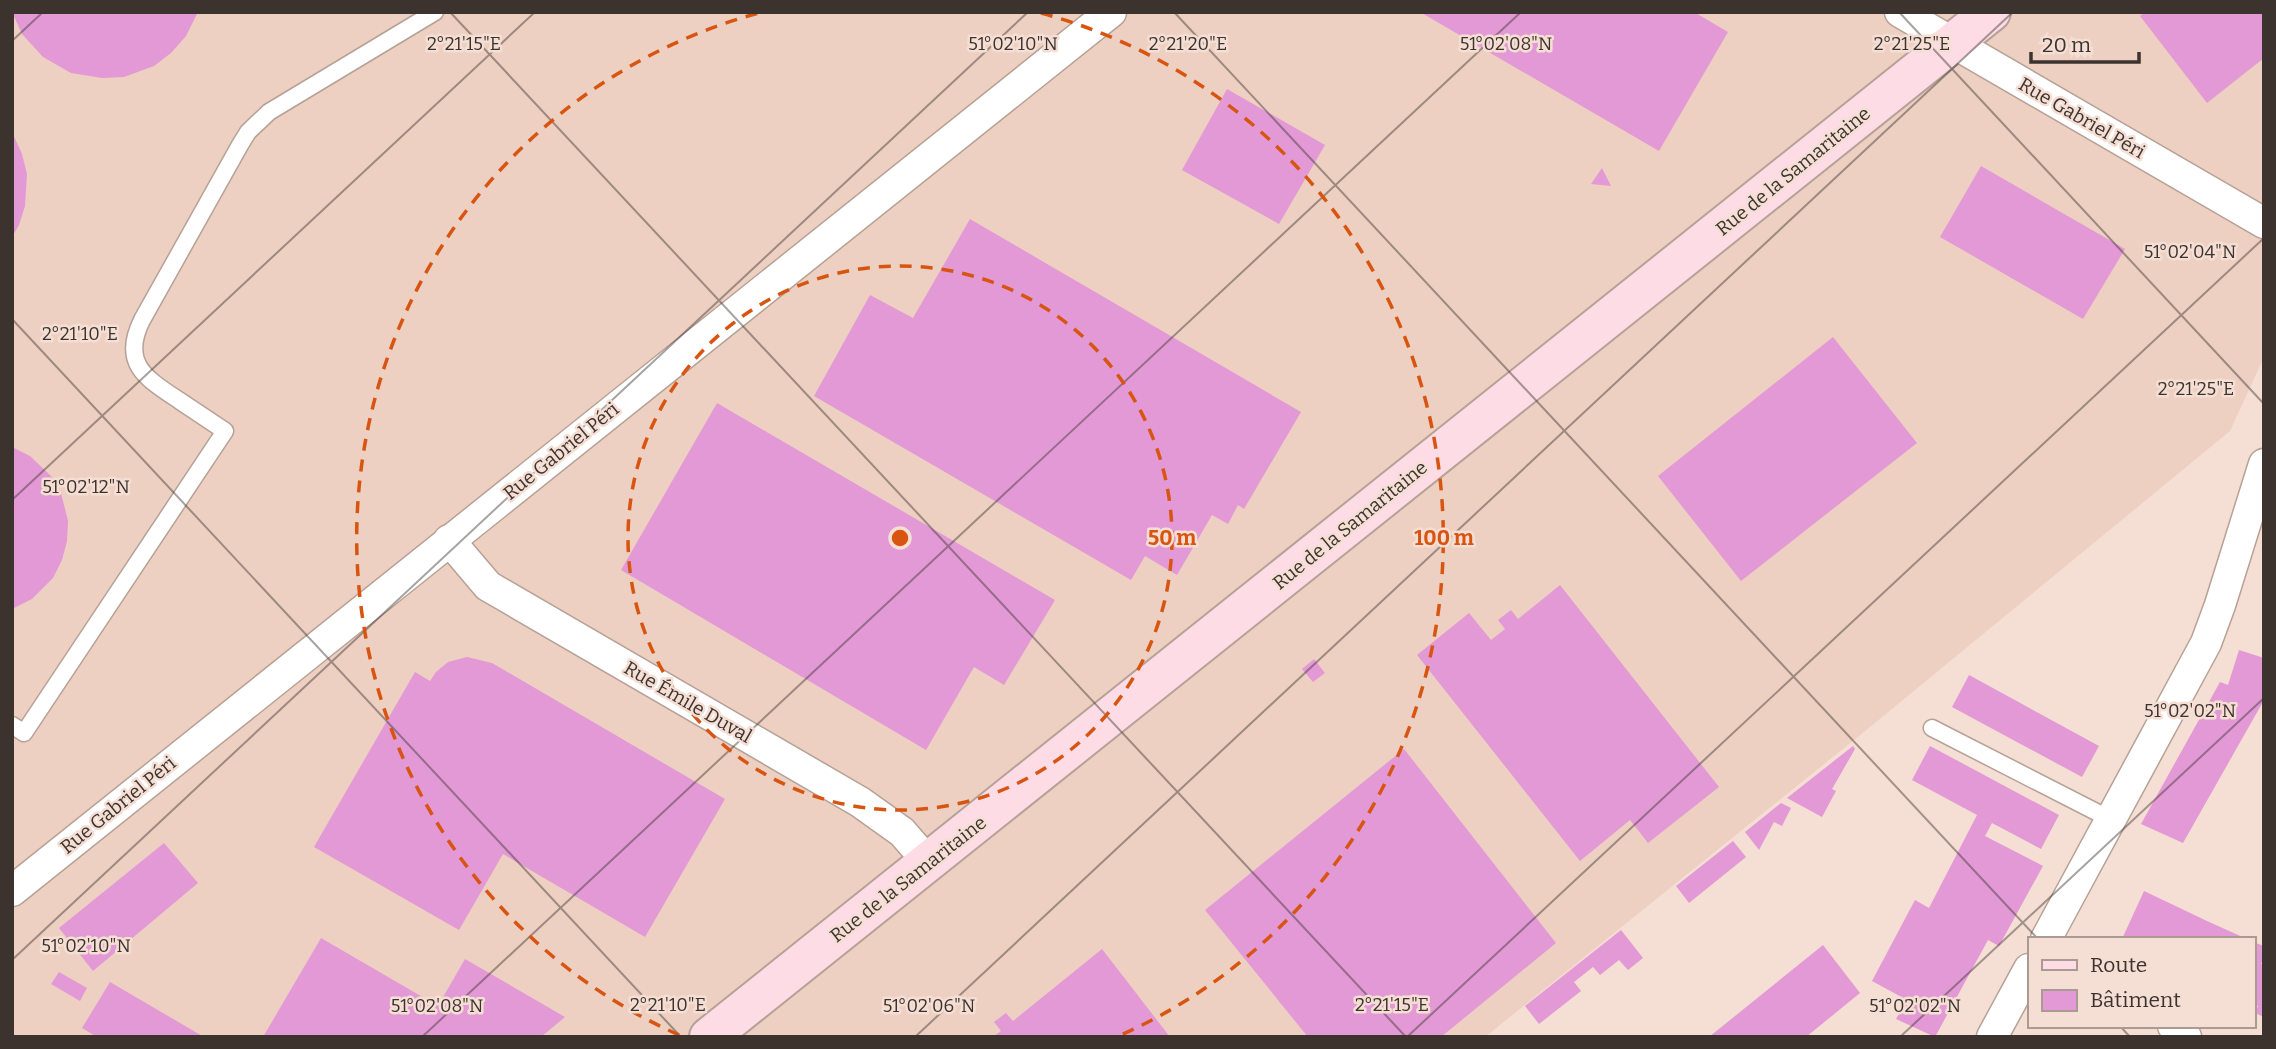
<svg xmlns="http://www.w3.org/2000/svg" width="2276" height="1049" viewBox="0 0 2276 1049" font-family="Bitter,serif">
<style>
.built{fill:#edd0c2}
.building{fill:#e299d6}
.lines{fill:none;stroke-linecap:round;stroke-linejoin:round}
.lane-casing{stroke:#b6a196;stroke-width:19}
.street-casing{stroke:#b6a196;stroke-width:33}
.secondary-casing{stroke:#b6a196;stroke-width:42}
.lane{stroke:#fff;stroke-width:16}
.street{stroke:#fff;stroke-width:30}
.secondary{stroke:#fddce6;stroke-width:38}
.ticks{fill:none;stroke:#3c332f;stroke-width:2;stroke-opacity:0.45}
.ring{fill:none;stroke:#d75510;stroke-width:3.5;stroke-dasharray:12 9}
.labels{text-anchor:middle;dominant-baseline:central;stroke-width:5;stroke-linejoin:round;paint-order:stroke}
.street-label{font-size:19px;fill:#3c332f;stroke:#f5ded3}
.ticks-label{font-size:18px;text-anchor:middle;fill:#3c332f;stroke:#f5ded3;stroke-width:5;stroke-linejoin:round;paint-order:stroke}
.centre{fill:#d75510;stroke:#f5ded3;stroke-width:3.5}
.ring-label{font-size:21px;text-anchor:middle;font-weight:bold;fill:#d75510;stroke:#f5ded3;stroke-width:5;stroke-linejoin:round;paint-order:stroke}
</style>
<rect width="100%" height="100%" fill="#f5ded3"/>
<!-- built -->
<polygon class="built" points="12,12 2264,12 2264,357 2230,431 1859,736 1485,1037 12,1037"/>
<!-- building -->
<g class="building">
<polygon points="12,12 198,12 186,36 171,53 154,66 124,77 102,78 71,73 43,57 22,34"/>
<polygon points="1420,12 1694,12 1728,32 1659,151"/>
<polygon points="2145,12 2264,12 2264,58 2207,103 2140,16"/>
<polygon points="1227,89 1325,145 1279,224 1182,170"/>
<polygon points="12,132 22,154 27,174 25,206 19,225 12,237"/>
<polygon points="1981,166 2125,249 2083,319 1940,237"/>
<polygon points="1602,168 1611,186 1591,184"/>
<polygon points="970,219 1301,412 1244,509 1238,505 1228,524 1212,515 1177,575 1145,556 1131,580 814,396 870,295 913,318"/>
<polygon points="1833,337 1917,443 1741,581 1658,476"/>
<polygon points="717,403 1055,600 1004,685 974,667 926,750 621,570"/>
<polygon points="12,447 30,456 51,476 61,493 68,521 67,541 62,560 53,578 32,599 12,609"/>
<polygon points="1560,585 1719,787 1648,843 1630,820 1580,861 1417,655 1469,613 1491,640 1505,629 1498,620 1511,610 1518,619"/>
<polygon points="2239,650 2264,658 2264,700 2183,843 2141,824 2220,682 2228,685"/>
<polygon points="467,657 492,663 725,799 645,937 503,854 459,930 314,847 415,672 430,681 436,672 448,662"/>
<polygon points="1314,659 1325,673 1313,682 1302,669"/>
<polygon points="1969,675 2099,746 2082,777 1952,707"/>
<polygon points="1853,746 1855,749 1832,789 1836,791 1822,817 1787,798"/>
<polygon points="1930,746 2059,815 2041,849 1992,823 1985,836 2043,866 1999,946 1988,940 1935,1037 1896,1019 1907,1000 1872,981 1915,900 1929,908 1977,815 1912,780"/>
<polygon points="1404,749 1556,943 1441,1037 1308,1037 1205,910"/>
<polygon points="1781,803 1791,808 1782,826 1774,822 1759,850 1745,832"/>
<polygon points="1733,841 1746,857 1689,903 1676,886"/>
<polygon points="164,843 198,883 93,971 59,928"/>
<polygon points="2144,891 2207,921 2247,939 2122,939"/>
<polygon points="1621,930 1643,958 1628,970 1619,960 1600,975 1593,967 1574,982 1581,991 1539,1024 1525,1006"/>
<polygon points="321,938 438,1006 465,959 565,1017 541,1037 263,1037"/>
<polygon points="2253,942 2264,946 2264,958 2261,964 2264,965 2264,1017 2255,1013 2258,1006 2253,1004"/>
<polygon points="1823,945 1860,993 1806,1037 1709,1037"/>
<polygon points="1102,949 1170,1037 993,1037 1001,1031 994,1022 1006,1013 1013,1021"/>
<polygon points="59,972 87,988 80,1001 51,984"/>
<polygon points="110,982 204,1037 97,1037 82,1028"/>
</g>
<g class="lines">
<defs>
<g id="lane">
<path d="M12,725L24,733L225,431C210,421 195,411 180,401C147,379 120,364 142,320L240,145L248,132L269,112L435,12"/>
<polyline points="1932,728 2110,819"/>
</g>
<g id="street">
<polyline points="1900,12 2264,223"/>
<polyline points="449,540 488,586 860,802 902,832 929,863"/>
<polyline points="12,891 1111,12"/>
<polyline points="2046,939 2206,643 2220,605 2264,464"/>
<polyline points="2173,1026 2186,1037"/>
<polyline points="1992,1037 2029,969"/>
</g>
<polyline id="secondary" points="709,1037 1991,12"/>
</defs>
<!-- lane casing -->
<use href="#lane" class="lane-casing"/>
<!-- street casing -->
<use href="#street" class="street-casing"/>
<!-- secondary casing -->
<use href="#secondary" class="secondary-casing"/>
<!-- lane -->
<use href="#lane" class="lane"/>
<!-- street -->
<use href="#street" class="street"/>
<!-- secondary -->
<use href="#secondary" class="secondary"/>
</g>
<!-- ticks -->
<path class="ticks" d="M450,12L1406,1037M1174,12L2038,939M1899,12L2264,404M12,41L43,12M12,319L681,1037M12,500L535,12M12,960L1028,12M2120,1026L2130,1037M422,1037L1521,12M915,1037L2013,12M1407,1037L2264,238M1900,1037L2264,698"/>
<!-- distance rings -->
<g class="ring">
<circle cx="900" cy="538" r="272"/>
<path d="M679 1035A544 544 0 0 1 759 13M1041 13A544 544 0 0 1 1121 1035"/>
</g>
<g class="labels">
<!-- street labels -->
<g class="street-label">
<text transform="translate(2082 118) rotate(30)">Rue Gabriel Péri</text>
<text transform="translate(1793 171) rotate(-39)">Rue de la Samaritaine</text>
<text transform="translate(561 451) rotate(-39)">Rue Gabriel Péri</text>
<text transform="translate(1350 525) rotate(-39)">Rue de la Samaritaine</text>
<text transform="translate(688 702) rotate(30)">Rue Émile Duval</text>
<text transform="translate(118 805) rotate(-39)">Rue Gabriel Péri</text>
<text transform="translate(908 879) rotate(-38)">Rue de la Samaritaine</text>
</g>
</g>
<g class="ticks-label">
<text x="1013" y="50">51°02'10"N</text>
<text x="1506" y="50">51°02'08"N</text>
<text x="464" y="50">2°21'15"E</text>
<text x="1912" y="50">2°21'25"E</text>
<text x="1188" y="50">2°21'20"E</text>
<text x="2190" y="258">51°02'04"N</text>
<text x="80" y="340">2°21'10"E</text>
<text x="2196" y="395">2°21'25"E</text>
<text x="86" y="493">51°02'12"N</text>
<text x="2190" y="717">51°02'02"N</text>
<text x="86" y="952">51°02'10"N</text>
<text x="668" y="1011">2°21'10"E</text>
<text x="1392" y="1011">2°21'15"E</text>
<text x="437" y="1012">51°02'08"N</text>
<text x="929" y="1012">51°02'06"N</text>
<text x="1915" y="1012">51°02'02"N</text>
</g>
<circle cx="900" cy="538" r="10" class="centre"/>
<g class="ring-label">
<text x="1172" y="545">50 m</text>
<text x="1444" y="545">100 m</text>
</g>
<!-- border -->
<rect width="2276" height="1049" fill="none" stroke="#3c332f" stroke-width="28"/>
<!-- legend -->
<rect x="2028" y="937" width="228" height="91" fill="#f5ded3" stroke="#ab9a91" stroke-width="2"/>
<rect x="2042" y="960" width="35" height="10" fill="#fddce6" stroke="#ab9a91" stroke-width="2"/>
<text x="2090" y="972" font-size="21" fill="#3c332f">Route</text>
<rect x="2042" y="990" width="35" height="21" fill="#e299d6" stroke="#ab9a91" stroke-width="2"/>
<text x="2090" y="1007" font-size="21" fill="#3c332f">Bâtiment</text>
<!-- scale -->
<path d="M2031 52v10h108v-10" fill="none" stroke="#3c332f" stroke-width="3.5"/>
<text x="2042" y="52" font-size="21" fill="#3c332f" stroke="#f5ded3" stroke-width="5" paint-order="stroke">20 m</text>
</svg>
